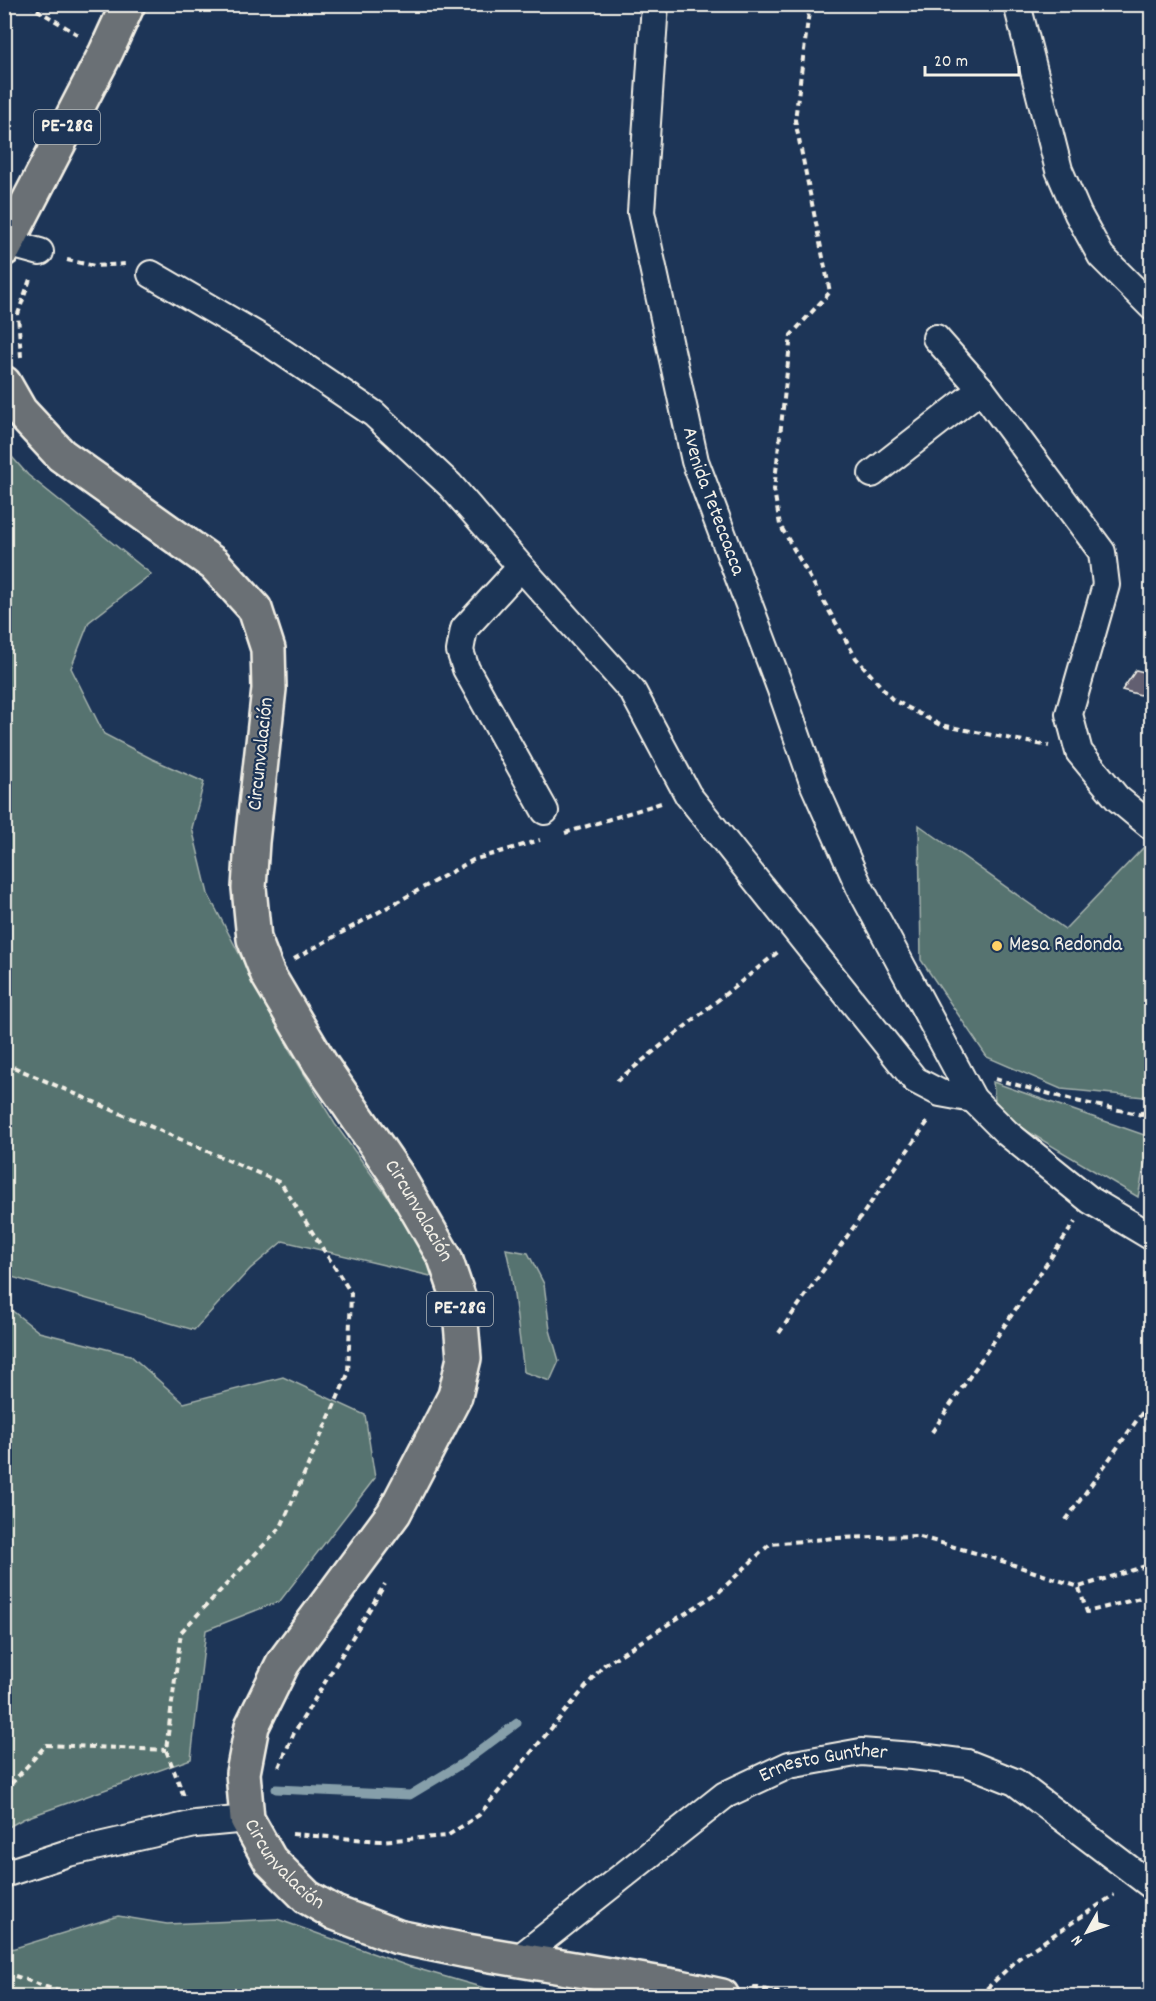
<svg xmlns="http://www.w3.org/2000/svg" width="1156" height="2001" viewBox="0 0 1156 2001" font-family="Dekko,sans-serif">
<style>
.green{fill:#567370;stroke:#a5b2ac;stroke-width:1.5}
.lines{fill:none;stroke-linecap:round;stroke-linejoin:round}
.stream{stroke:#869faa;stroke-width:9}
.building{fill:#625e71;stroke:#f4f1e8;stroke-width:1.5}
.street-casing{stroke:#f4f1e8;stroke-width:30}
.highway-casing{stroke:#f4f1e8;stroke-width:38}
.path{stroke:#f4f1e8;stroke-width:4;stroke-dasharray:6 4.5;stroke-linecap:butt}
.street{stroke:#1d3557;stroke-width:26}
.highway{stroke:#6a7074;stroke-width:33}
.poi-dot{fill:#ffd166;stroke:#1d3557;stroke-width:2}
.labels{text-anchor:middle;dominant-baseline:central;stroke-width:4.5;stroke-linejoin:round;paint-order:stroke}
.shield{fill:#1d3557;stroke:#b4b9bc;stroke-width:1.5}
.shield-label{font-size:20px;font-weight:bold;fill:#f4f1e8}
.street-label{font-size:21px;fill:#f4f1e8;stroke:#1d3557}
.poi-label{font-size:21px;fill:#f4f1e8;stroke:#1d3557;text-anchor:start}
</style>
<rect width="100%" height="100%" fill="#1d3557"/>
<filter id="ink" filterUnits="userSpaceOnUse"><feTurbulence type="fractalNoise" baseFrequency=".0167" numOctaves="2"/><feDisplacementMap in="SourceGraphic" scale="12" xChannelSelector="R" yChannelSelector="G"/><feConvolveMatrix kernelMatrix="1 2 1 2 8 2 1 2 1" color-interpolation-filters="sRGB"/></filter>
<g filter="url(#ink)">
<!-- green -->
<g class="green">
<polygon points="4,448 28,475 151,574 89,622 71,668 104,734 152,759 204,782 192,828 208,894 289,1049 335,1124 409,1226 443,1279 283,1241 250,1269 194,1330 5,1275"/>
<polygon points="919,825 1065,929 1144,847 1151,850 1152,1065 1144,1097 1061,1089 987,1057 921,960"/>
<polygon points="993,1082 1150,1137 1138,1197 1020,1127 995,1101"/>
<polygon points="506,1249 528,1253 544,1284 550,1330 559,1361 550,1381 524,1372 511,1272"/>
<polygon points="5,1305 39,1332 130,1355 184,1403 283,1377 365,1415 375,1478 280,1601 206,1630 191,1759 23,1819 5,1829"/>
<polygon points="118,1916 167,1924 277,1919 408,1966 512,1996 5,1996 5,1951"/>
</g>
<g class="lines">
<!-- stream -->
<polyline class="stream" points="276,1789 410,1795 463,1763 517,1723"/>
</g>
<!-- building -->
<polygon class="building" points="1136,670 1152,674 1152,698 1122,690"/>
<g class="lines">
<defs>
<g id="street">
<path id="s1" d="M655,4L641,212L695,461L781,690L814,785L859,886L973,1099L1007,1133L1090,1200L1152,1237"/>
<polyline points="1017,4 1059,170 1078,214 1101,256 1152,307"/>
<polyline points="7,243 40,252"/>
<polyline points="151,274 263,339 374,414 450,485 521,567 633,692 688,795 915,1080 940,1093 973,1099"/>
<polyline points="936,338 981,389 1102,552 1106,585 1069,714 1079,752 1117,798 1152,827"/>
<polyline points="872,474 981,389"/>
<polyline points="521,567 464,629 460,651 466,669 545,811"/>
<polyline points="4,1874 68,1853 195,1824 247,1819"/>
<path id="s2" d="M518,1959L725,1795L789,1765L861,1752L913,1756L967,1763L1015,1782L1152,1886"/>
</g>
<g id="highway">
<polyline points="4,249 106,52 128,4"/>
<path id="s3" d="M4,383L20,411L61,455L214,564L255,609L268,649L269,689L252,842L249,888L254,939L268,975L320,1063L398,1177L445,1258L459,1299L464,1358L455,1396L394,1513L283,1663L252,1726L243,1773L247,1819L270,1860L307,1897L335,1913L398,1937L467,1951L680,1987L722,1996"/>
</g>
</defs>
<!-- street casing -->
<use href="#street" class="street-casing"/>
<!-- highway casing -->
<use href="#highway" class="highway-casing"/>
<!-- path -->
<g class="path">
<polyline points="28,4 80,36"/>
<polyline points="810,4 795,120 830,292 791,335 774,490 780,525 856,658 892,699 940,725 1049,746"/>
<polyline points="67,260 95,266 125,264"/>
<polyline points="21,357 18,314 30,279"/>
<polyline points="565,833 661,803"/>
<polyline points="294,959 473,860 540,840"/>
<polyline points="4,1063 281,1183 351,1293 348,1374 281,1527 181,1632 166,1750 185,1799"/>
<polyline points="995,1079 1076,1101 1152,1117"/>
<polyline points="617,1081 778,952"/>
<polyline points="1140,1113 1152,1112"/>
<polyline points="779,1333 929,1120"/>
<polyline points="932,1432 1075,1222"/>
<polyline points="1066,1520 1152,1399"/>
<polyline points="1079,1588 1087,1612 1152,1595"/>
<polyline points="279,1767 294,1733 385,1584"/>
<polyline points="4,1792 46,1745 166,1750"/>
<polyline points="292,1834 380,1841 447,1836 479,1815 604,1665 719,1592 770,1544 835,1538 917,1536 996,1559 1079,1587 1152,1564"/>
<polyline points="15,1976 64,1993 66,1996"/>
<polyline points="753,1987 796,1996"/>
<polyline points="979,1996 1019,1958 1114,1895"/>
</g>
<!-- street -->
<use href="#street" class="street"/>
<!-- highway -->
<use href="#highway" class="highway"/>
</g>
</g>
<!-- markers -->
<circle class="poi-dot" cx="997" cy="946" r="6"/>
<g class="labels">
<!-- shield labels -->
<g class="shield">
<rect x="34" y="110" width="66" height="34" rx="4.5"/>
<rect x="427" y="1292" width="66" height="34" rx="4.5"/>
</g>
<g class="shield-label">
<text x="67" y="127">PE-28G</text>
<text x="460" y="1309">PE-28G</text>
</g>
<!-- street labels -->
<g class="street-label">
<text stroke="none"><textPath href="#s1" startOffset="507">Avenida Teteccacca</textPath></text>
<text transform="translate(262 754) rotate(-84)">Circunvalación</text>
<text stroke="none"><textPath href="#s3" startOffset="993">Circunvalación</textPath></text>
<text stroke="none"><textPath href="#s2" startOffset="369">Ernesto Gunther</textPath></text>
<text stroke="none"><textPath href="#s3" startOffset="1731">Circunvalación</textPath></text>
</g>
<!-- poi labels -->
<g class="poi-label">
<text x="1009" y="946">Mesa Redonda</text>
</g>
</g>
<!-- margin -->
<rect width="1156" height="2001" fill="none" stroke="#1d3557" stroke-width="24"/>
<rect x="12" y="12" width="1132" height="1977" fill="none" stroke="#f4f1e8" stroke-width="2" filter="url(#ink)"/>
<!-- north arrow -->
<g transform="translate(1087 1932) rotate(230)" stroke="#1d3557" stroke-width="4.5" paint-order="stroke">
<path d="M0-4.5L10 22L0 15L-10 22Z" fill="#f4f1e8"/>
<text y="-9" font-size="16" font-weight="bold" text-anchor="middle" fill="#f4f1e8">N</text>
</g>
<!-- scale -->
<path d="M925 66v9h94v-9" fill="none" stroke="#f4f1e8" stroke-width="3"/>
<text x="934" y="66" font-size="18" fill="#f4f1e8" stroke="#1d3557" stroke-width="4.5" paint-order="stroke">20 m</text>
</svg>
